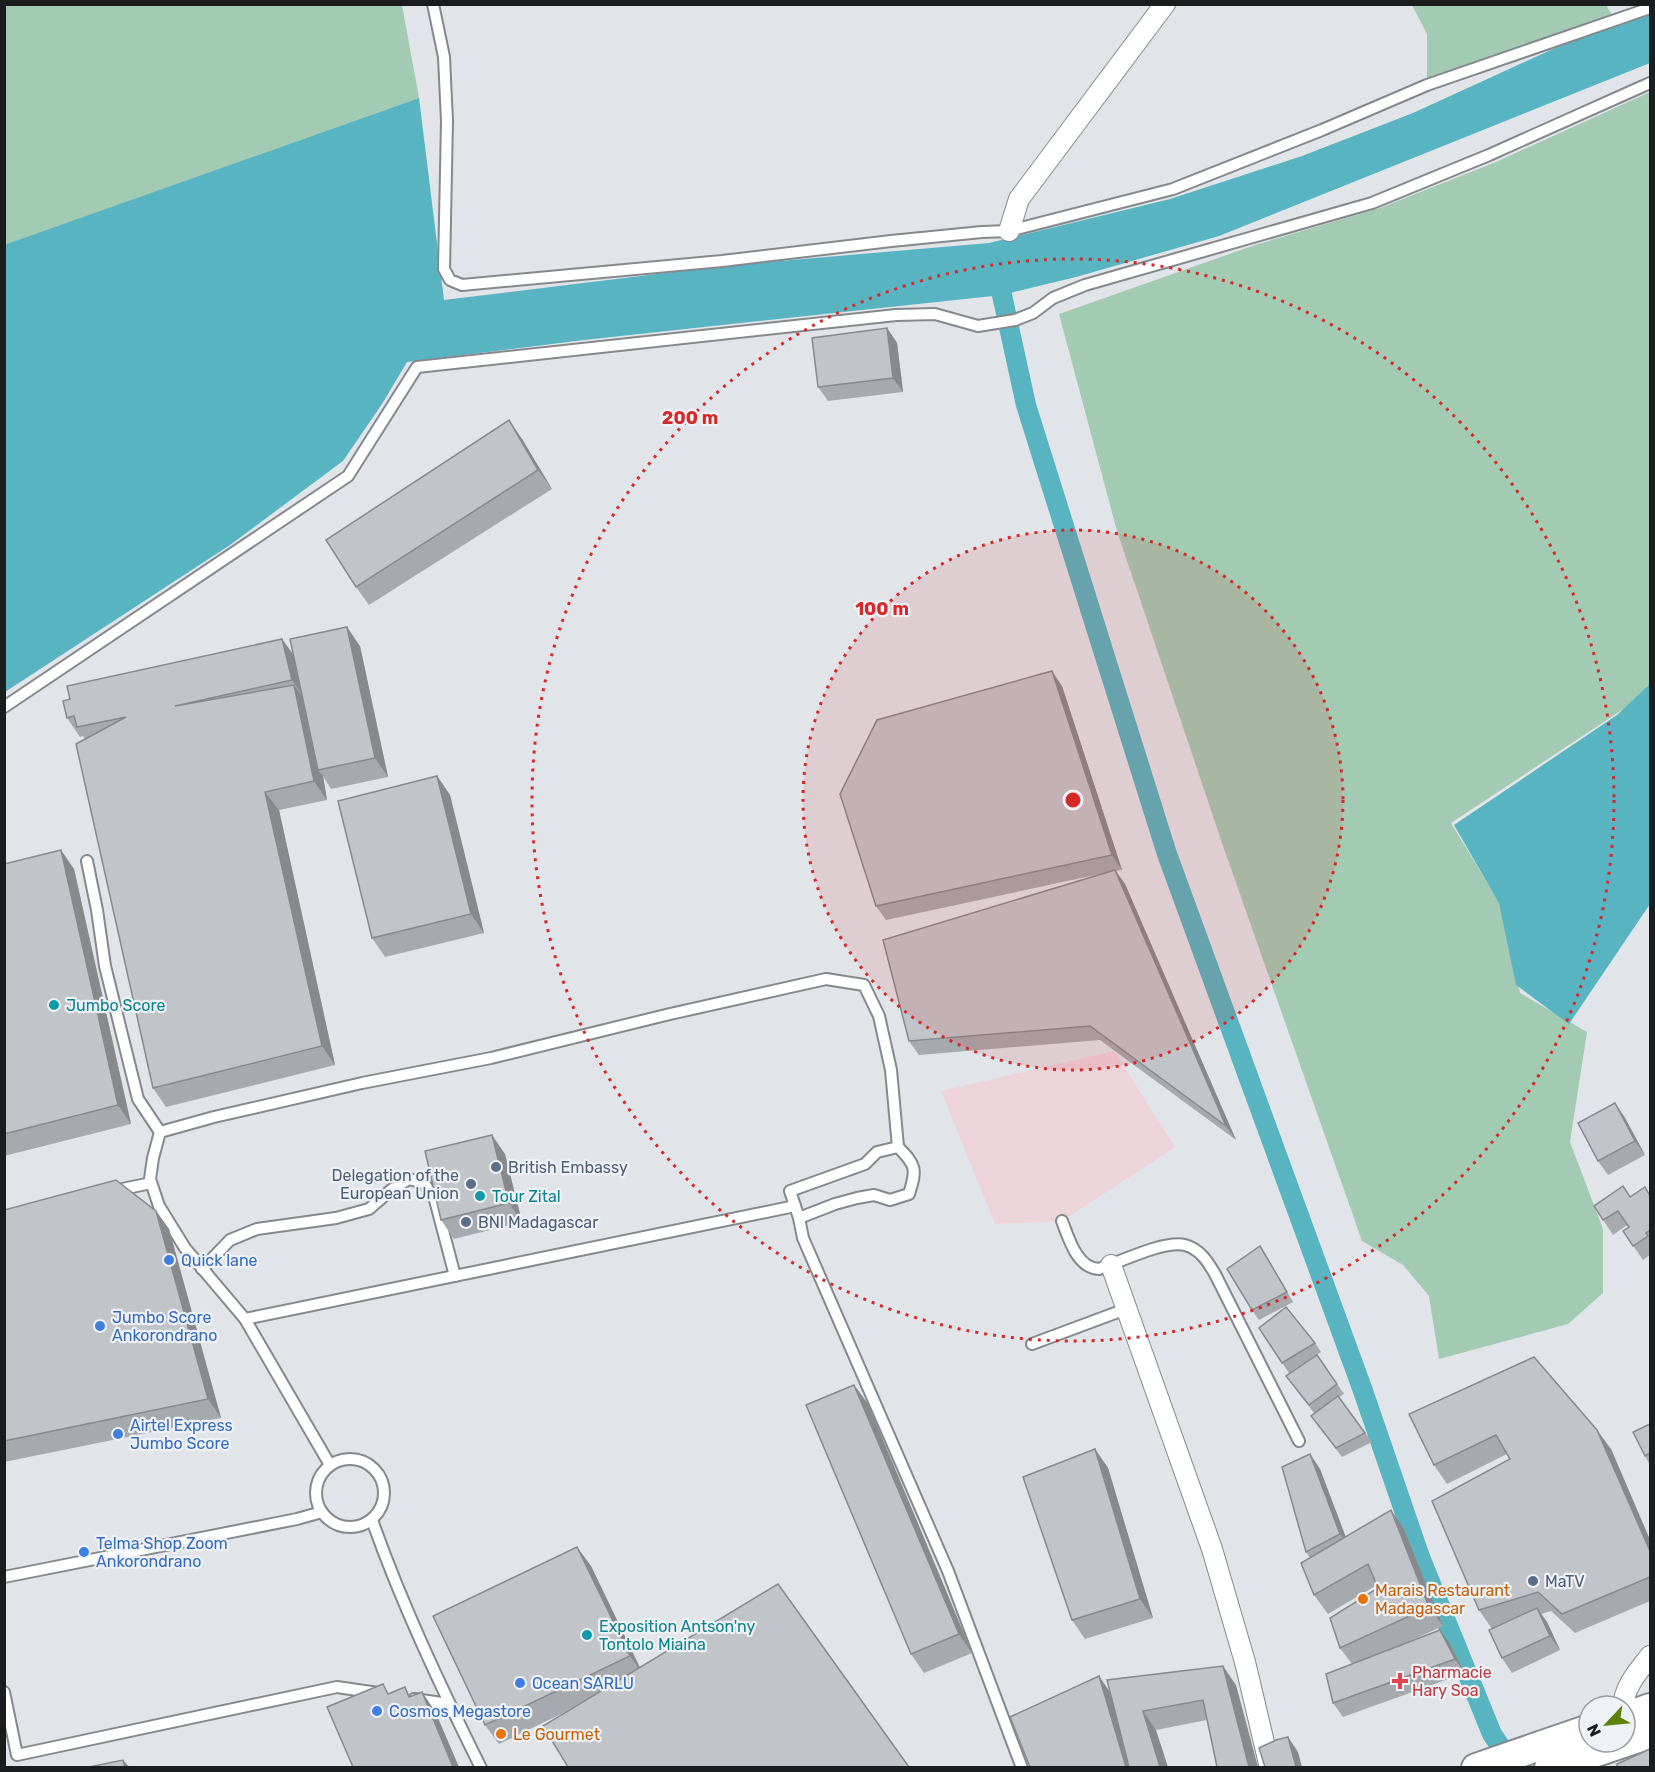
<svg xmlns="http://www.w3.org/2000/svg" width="1655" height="1772" viewBox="0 0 1655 1772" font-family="Rubik,sans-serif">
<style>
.industrial{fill:#edd3da}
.green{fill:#a3cab2}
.water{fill:#57b4c0}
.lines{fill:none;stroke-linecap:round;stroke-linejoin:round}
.canal{stroke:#57b4c0;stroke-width:20}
.lane-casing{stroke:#85898d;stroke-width:14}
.street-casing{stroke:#85898d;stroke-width:22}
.secondary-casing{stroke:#85898d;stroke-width:32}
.lane{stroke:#fff;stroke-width:10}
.street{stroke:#fff;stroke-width:20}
.secondary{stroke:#fff;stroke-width:28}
.wall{fill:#a6a9ad}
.shaded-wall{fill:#87898d}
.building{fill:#c1c4c9;stroke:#87898d;stroke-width:1.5}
.ring{fill:none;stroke:#d62828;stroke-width:3;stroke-dasharray:3 6}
.culture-dot{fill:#0f9aa8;stroke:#eef2f7;stroke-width:2}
.service-dot{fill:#5c6f8a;stroke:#eef2f7;stroke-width:2}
.shop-dot{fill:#3f7fe0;stroke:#eef2f7;stroke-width:2}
.food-dot{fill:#e8710a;stroke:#eef2f7;stroke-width:2}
.health-dot{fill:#e0444e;stroke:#eef2f7;stroke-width:2}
.labels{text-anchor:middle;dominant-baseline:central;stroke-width:4.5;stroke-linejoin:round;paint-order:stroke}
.culture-label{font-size:16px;fill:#0d838f;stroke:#eef2f7;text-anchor:start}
.service-label{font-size:16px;fill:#4e5e75;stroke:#eef2f7;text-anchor:start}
.shop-label{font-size:16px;fill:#366cbe;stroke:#eef2f7;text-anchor:start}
.food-label{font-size:16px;fill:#c56008;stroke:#eef2f7;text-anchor:start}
.health-label{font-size:16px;fill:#be3a42;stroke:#eef2f7;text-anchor:start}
.centre{fill:#d62828;stroke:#eef2f7;stroke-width:3}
.ring-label{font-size:18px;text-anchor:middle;font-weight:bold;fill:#d62828;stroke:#eef2f7;stroke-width:4.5;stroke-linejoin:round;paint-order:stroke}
</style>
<rect width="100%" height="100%" fill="#e1e5e9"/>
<!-- industrial -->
<polygon class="industrial" points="1114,1051 1175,1147 1062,1221 995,1224 941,1091"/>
<!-- green -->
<g class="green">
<polygon points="4,5 402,5 419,98 5,245"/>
<polygon points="1412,5 1606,5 1617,23 1427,85 1427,34"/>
<polygon points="1650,92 1650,686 1637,700 1451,823 1499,902 1520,993 1587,1032 1570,1142 1603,1229 1603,1293 1568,1324 1439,1359 1429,1296 1403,1265 1362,1241 1222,843 1117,531 1059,314 1255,245 1380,208 1496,162"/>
</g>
<!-- water -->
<g class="water">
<polygon points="1650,11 1650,63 1219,236 1076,277 1002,295 584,340 407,362 382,404 343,461 230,545 5,692 4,245 419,98 444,300 722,266 989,243 1170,199 1302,156 1413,113 1577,38"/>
<polygon points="1650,684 1650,904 1569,1024 1516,985 1499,903 1454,825 1617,715"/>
</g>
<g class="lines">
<!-- canal -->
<polyline class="canal" points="1002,295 1026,405 1167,854 1362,1388 1420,1557 1492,1734 1513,1765"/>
<defs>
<g id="lane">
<polyline points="433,4 444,57 447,121 444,269 450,280 462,285 722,261 891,241 982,232 1009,231 1173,189 1322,130 1427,85 1650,8"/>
<polyline points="4,707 348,476 417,367 896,315 935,314 978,326 1015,320 1033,313 1053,298 1085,285 1372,203 1489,155 1650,83"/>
<polyline points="87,861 97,910 105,966 138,1099 160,1132"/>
<polyline points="113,1191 151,1183"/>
<path d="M799,1218L835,1204L857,1198L874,1195L890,1200L909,1194C917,1169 916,1165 898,1147L877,1152L865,1164L790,1191L799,1218L803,1238L948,1571L1022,1768"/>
<path d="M1062,1221C1069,1239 1077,1268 1099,1269C1120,1262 1164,1240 1185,1245C1200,1249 1208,1262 1215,1274L1299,1441"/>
<polyline points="202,1269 230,1240 257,1229 336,1218 369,1209 391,1190 409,1179 424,1183 435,1200 455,1276"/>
<polyline points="245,1319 795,1206"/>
<polyline points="1032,1344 1126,1309"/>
<circle cx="350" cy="1493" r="34"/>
<polyline points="330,1465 245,1319 185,1248 159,1206 150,1179 153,1158 160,1132 214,1117 362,1083 491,1058 670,1014 826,979 864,985 879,1016 891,1070 898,1147"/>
<path d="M372,1520C402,1605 441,1687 481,1768"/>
<polyline points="4,1577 297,1519 322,1512"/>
<polyline points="4,1692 17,1755 337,1687 378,1693"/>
<polyline points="414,1699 449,1704"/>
</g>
<g id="street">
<polyline points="1009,231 1019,199 1165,4"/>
<polyline points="1111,1265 1212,1549 1245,1662 1270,1768"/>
<path d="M1623,1706C1625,1685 1638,1672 1650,1656"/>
</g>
<g id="secondary">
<polyline points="1625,1717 1650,1708"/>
<polyline points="1476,1768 1589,1729"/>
<polyline points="1549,1768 1650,1734"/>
</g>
</defs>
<!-- lane casing -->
<use href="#lane" class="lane-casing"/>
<!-- street casing -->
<use href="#street" class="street-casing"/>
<!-- secondary casing -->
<use href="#secondary" class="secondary-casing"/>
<!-- lane -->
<use href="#lane" class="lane"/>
<!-- street -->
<use href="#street" class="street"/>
<!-- secondary -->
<use href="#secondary" class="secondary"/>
</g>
<!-- wall -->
<g class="wall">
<polygon points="887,328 897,343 903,392 828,401 818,387"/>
<polygon points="522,439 552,489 369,605 356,587"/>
<polygon points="360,646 388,777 331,789 323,776 327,800 279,810 335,1065 166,1107 153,1088 85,739 83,736 80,737 67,718 293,654"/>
<polygon points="1062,686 1122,870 1115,871 1125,884 1236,1140 1100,1040 919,1055 909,1041 1100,874 886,920 876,906"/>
<polygon points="437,776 450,795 484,933 385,957 372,938"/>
<polygon points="4,864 74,869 131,1124 4,1156"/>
<polygon points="1615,1103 1625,1118 1645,1155 1608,1175 1598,1161"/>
<polygon points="505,1154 522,1222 454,1239 441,1220"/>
<polygon points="1650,1195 1650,1255 1643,1260 1623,1231 1629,1227 1627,1225 1613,1235 1594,1206 1630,1196"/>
<polygon points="4,1210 156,1211 169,1229 221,1418 4,1462"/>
<polygon points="1260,1246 1266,1256 1293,1302 1259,1320 1252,1310"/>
<polygon points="1259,1328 1315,1343 1321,1352 1289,1373"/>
<polygon points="1317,1355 1344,1394 1339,1397 1372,1442 1342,1457 1311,1416 1314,1413 1286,1376"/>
<polygon points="854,1385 868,1404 972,1653 924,1673 911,1654"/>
<polygon points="1409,1414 1611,1449 1650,1540 1650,1601 1575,1633 1551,1611 1541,1614 1547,1622 1560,1650 1512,1673 1502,1658 1492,1629 1479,1610 1510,1459 1507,1454 1447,1484 1434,1465"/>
<polygon points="1650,1424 1650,1465 1645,1456"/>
<polygon points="1095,1449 1108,1468 1153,1618 1085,1639 1072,1620"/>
<polygon points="1310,1454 1320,1469 1346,1537 1391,1510 1404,1529 1443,1626 1399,1646 1450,1644 1465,1673 1343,1717 1333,1703 1352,1664 1340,1648 1378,1588 1377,1585 1328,1614 1314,1595 1310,1558 1306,1552"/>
<polygon points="591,1566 640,1667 565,1712 499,1744 485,1725"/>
<polygon points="1236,1685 1207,1720 1156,1730 1110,1692"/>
</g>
<!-- shaded-wall -->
<g class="shaded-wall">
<polygon points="887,328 897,343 903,392 893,378"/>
<polygon points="509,420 522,439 552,489 538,470"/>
<polygon points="347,627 360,646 388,777 375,758"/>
<polygon points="282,639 296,658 305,699 292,680"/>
<polygon points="1052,671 1062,686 1122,870 1112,855"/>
<polygon points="294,685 308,704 318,770 323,776 327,800 314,781"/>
<polygon points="437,776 450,795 484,933 471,914"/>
<polygon points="265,792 279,810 335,1065 322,1046"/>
<polygon points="61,850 74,869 131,1124 118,1105"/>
<polygon points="1115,870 1125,884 1236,1140 1226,1126"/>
<polygon points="1615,1103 1625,1118 1645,1155 1635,1141"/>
<polygon points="492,1135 505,1154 522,1222 509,1203"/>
<polygon points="156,1211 169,1229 221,1418 208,1399"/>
<polygon points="854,1385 868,1404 972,1653 959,1634"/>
<polygon points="1597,1430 1611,1449 1650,1540 1650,1551"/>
<polygon points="1095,1449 1108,1468 1153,1618 1140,1599"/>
<polygon points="1310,1454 1320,1469 1350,1549 1340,1534"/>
<polygon points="1391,1510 1404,1529 1443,1626 1429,1607"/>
<polygon points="577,1547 591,1566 643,1675 630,1656"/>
<polygon points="1537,1608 1547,1622 1560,1650 1550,1636"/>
<polygon points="1440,1630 1450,1644 1465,1673 1455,1659"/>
<polygon points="1223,1666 1236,1685 1258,1767 1249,1767"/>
<polygon points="1099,1676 1112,1695 1134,1767 1126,1767"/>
<polygon points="422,1692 435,1711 459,1767 453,1767"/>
<polygon points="1143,1711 1156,1730 1168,1767 1160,1767"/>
<polygon points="1288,1737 1298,1752 1302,1767 1296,1767"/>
<polygon points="123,1760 129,1767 125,1767"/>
</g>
<!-- building -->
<g class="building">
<polygon points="887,328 893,378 818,387 812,338"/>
<polygon points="509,420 538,470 356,587 326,540"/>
<polygon points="347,627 375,758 318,770 290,639"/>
<polygon points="282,639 292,680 175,706 294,685 314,781 265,792 322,1046 153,1088 76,744 126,717 77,727 74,716 67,718 63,701 70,699 67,686"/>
<polygon points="1052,671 1112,855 876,906 840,794 877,720"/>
<polygon points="437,776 471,914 372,938 338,801"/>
<polygon points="61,850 118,1105 4,1134 4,864"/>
<polygon points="1115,870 1226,1126 1090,1026 909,1041 883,940"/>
<polygon points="1615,1103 1635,1141 1598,1161 1578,1123"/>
<polygon points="492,1135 509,1203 441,1220 425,1151"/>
<polygon points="116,1180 156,1211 208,1399 4,1441 4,1210"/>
<polygon points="1623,1186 1630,1197 1645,1187 1650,1196 1650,1230 1646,1233 1648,1236 1633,1246 1623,1231 1629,1227 1618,1211 1603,1220 1594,1206"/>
<polygon points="1260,1246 1287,1292 1252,1310 1227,1269"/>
<polygon points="1286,1307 1315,1343 1282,1363 1259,1328"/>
<polygon points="1317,1355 1337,1384 1309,1405 1286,1376"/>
<polygon points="1534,1357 1597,1430 1650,1551 1650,1577 1562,1614 1538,1592 1479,1610 1432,1501 1510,1459 1496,1435 1434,1465 1409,1414"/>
<polygon points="854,1385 959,1634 911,1654 806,1405"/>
<polygon points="1338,1396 1365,1433 1336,1448 1311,1416"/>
<polygon points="1650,1424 1650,1453 1645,1456 1633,1432"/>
<polygon points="1095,1449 1140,1599 1072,1620 1023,1477"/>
<polygon points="1310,1454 1340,1534 1306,1552 1282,1467"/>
<polygon points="1391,1510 1429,1607 1340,1648 1330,1618 1378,1588 1368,1564 1314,1595 1301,1563"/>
<polygon points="577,1547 630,1656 485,1725 433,1616"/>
<polygon points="778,1584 909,1767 568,1767 543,1726"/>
<polygon points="1537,1608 1550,1636 1502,1658 1489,1630"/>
<polygon points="1440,1630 1455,1659 1333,1703 1326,1674"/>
<polygon points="1223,1666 1249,1767 1217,1767 1203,1700 1143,1711 1160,1767 1129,1767 1107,1680"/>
<polygon points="1099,1676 1126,1767 1030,1767 1010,1717"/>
<polygon points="383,1684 388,1694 405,1687 409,1697 422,1692 453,1767 353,1767 327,1707"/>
<polygon points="1288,1737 1296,1767 1265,1767 1259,1748 1276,1740"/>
<polygon points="1650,1749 1650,1767 1617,1767 1617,1764"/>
<polygon points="123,1760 125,1767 89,1767"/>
</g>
<!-- distance rings -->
<circle cx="1073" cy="800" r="270" fill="#d62828" fill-opacity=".12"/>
<g class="ring">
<circle cx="1073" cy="800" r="270"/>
<circle cx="1073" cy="800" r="541"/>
</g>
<!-- markers -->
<g class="culture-dot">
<circle cx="54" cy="1005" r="6"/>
<circle cx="480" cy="1196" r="6"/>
<circle cx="587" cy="1635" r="6"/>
</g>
<g class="service-dot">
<circle cx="496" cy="1167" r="6"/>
<circle cx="471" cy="1184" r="6"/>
<circle cx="466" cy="1222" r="6"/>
<circle cx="1533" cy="1581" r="6"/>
</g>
<g class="shop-dot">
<circle cx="169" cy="1260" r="6"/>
<circle cx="100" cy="1326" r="6"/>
<circle cx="118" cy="1434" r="6"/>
<circle cx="84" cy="1552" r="6"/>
<circle cx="520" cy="1683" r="6"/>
<circle cx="377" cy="1711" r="6"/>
</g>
<g class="food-dot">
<circle cx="1363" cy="1599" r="6"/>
<circle cx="501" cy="1734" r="6"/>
</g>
<path class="health-dot" d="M1397 1672h6v6h6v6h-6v6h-6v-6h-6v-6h6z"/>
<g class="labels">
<!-- culture labels -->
<g class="culture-label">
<text x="66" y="1005">Jumbo Score</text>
<text x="492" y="1196">Tour Zital</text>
<text x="599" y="1626">Exposition Antson'ny<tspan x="599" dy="18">Tontolo Miaina</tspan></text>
</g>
<!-- service labels -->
<g class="service-label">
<text x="508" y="1167">British Embassy</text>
<text x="459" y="1175" text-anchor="end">Delegation of the<tspan x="459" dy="18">European Union</tspan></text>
<text x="478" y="1222">BNI Madagascar</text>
<text x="1545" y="1581">MaTV</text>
</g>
<!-- shop labels -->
<g class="shop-label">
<text x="181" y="1260">Quick lane</text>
<text x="112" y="1317">Jumbo Score<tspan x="112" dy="18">Ankorondrano</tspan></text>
<text x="130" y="1425">Airtel Express<tspan x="130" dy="18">Jumbo Score</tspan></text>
<text x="96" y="1543">Telma Shop Zoom<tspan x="96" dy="18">Ankorondrano</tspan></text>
<text x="532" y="1683">Ocean SARLU</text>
<text x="389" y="1711">Cosmos Megastore</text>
</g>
<!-- food labels -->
<g class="food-label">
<text x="1375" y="1590">Marais Restaurant<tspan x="1375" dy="18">Madagascar</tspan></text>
<text x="513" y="1734">Le Gourmet</text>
</g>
<!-- health labels -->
<g class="health-label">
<text x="1412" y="1672">Pharmacie<tspan x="1412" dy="18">Hary Soa</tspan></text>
</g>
</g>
<circle cx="1073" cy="800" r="9" class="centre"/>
<g class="ring-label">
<text x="690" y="424">200 m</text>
<text x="882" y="615">100 m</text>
</g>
<!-- border -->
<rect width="1655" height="1772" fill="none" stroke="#1b1c1e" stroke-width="12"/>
<!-- north arrow -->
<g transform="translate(1607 1724) rotate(244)"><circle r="28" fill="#eef2f7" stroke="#9a9ca0" stroke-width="1.5"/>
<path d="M0-4.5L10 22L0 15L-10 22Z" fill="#5b8309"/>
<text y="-9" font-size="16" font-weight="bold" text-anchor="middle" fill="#1b1c1e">N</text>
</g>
</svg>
